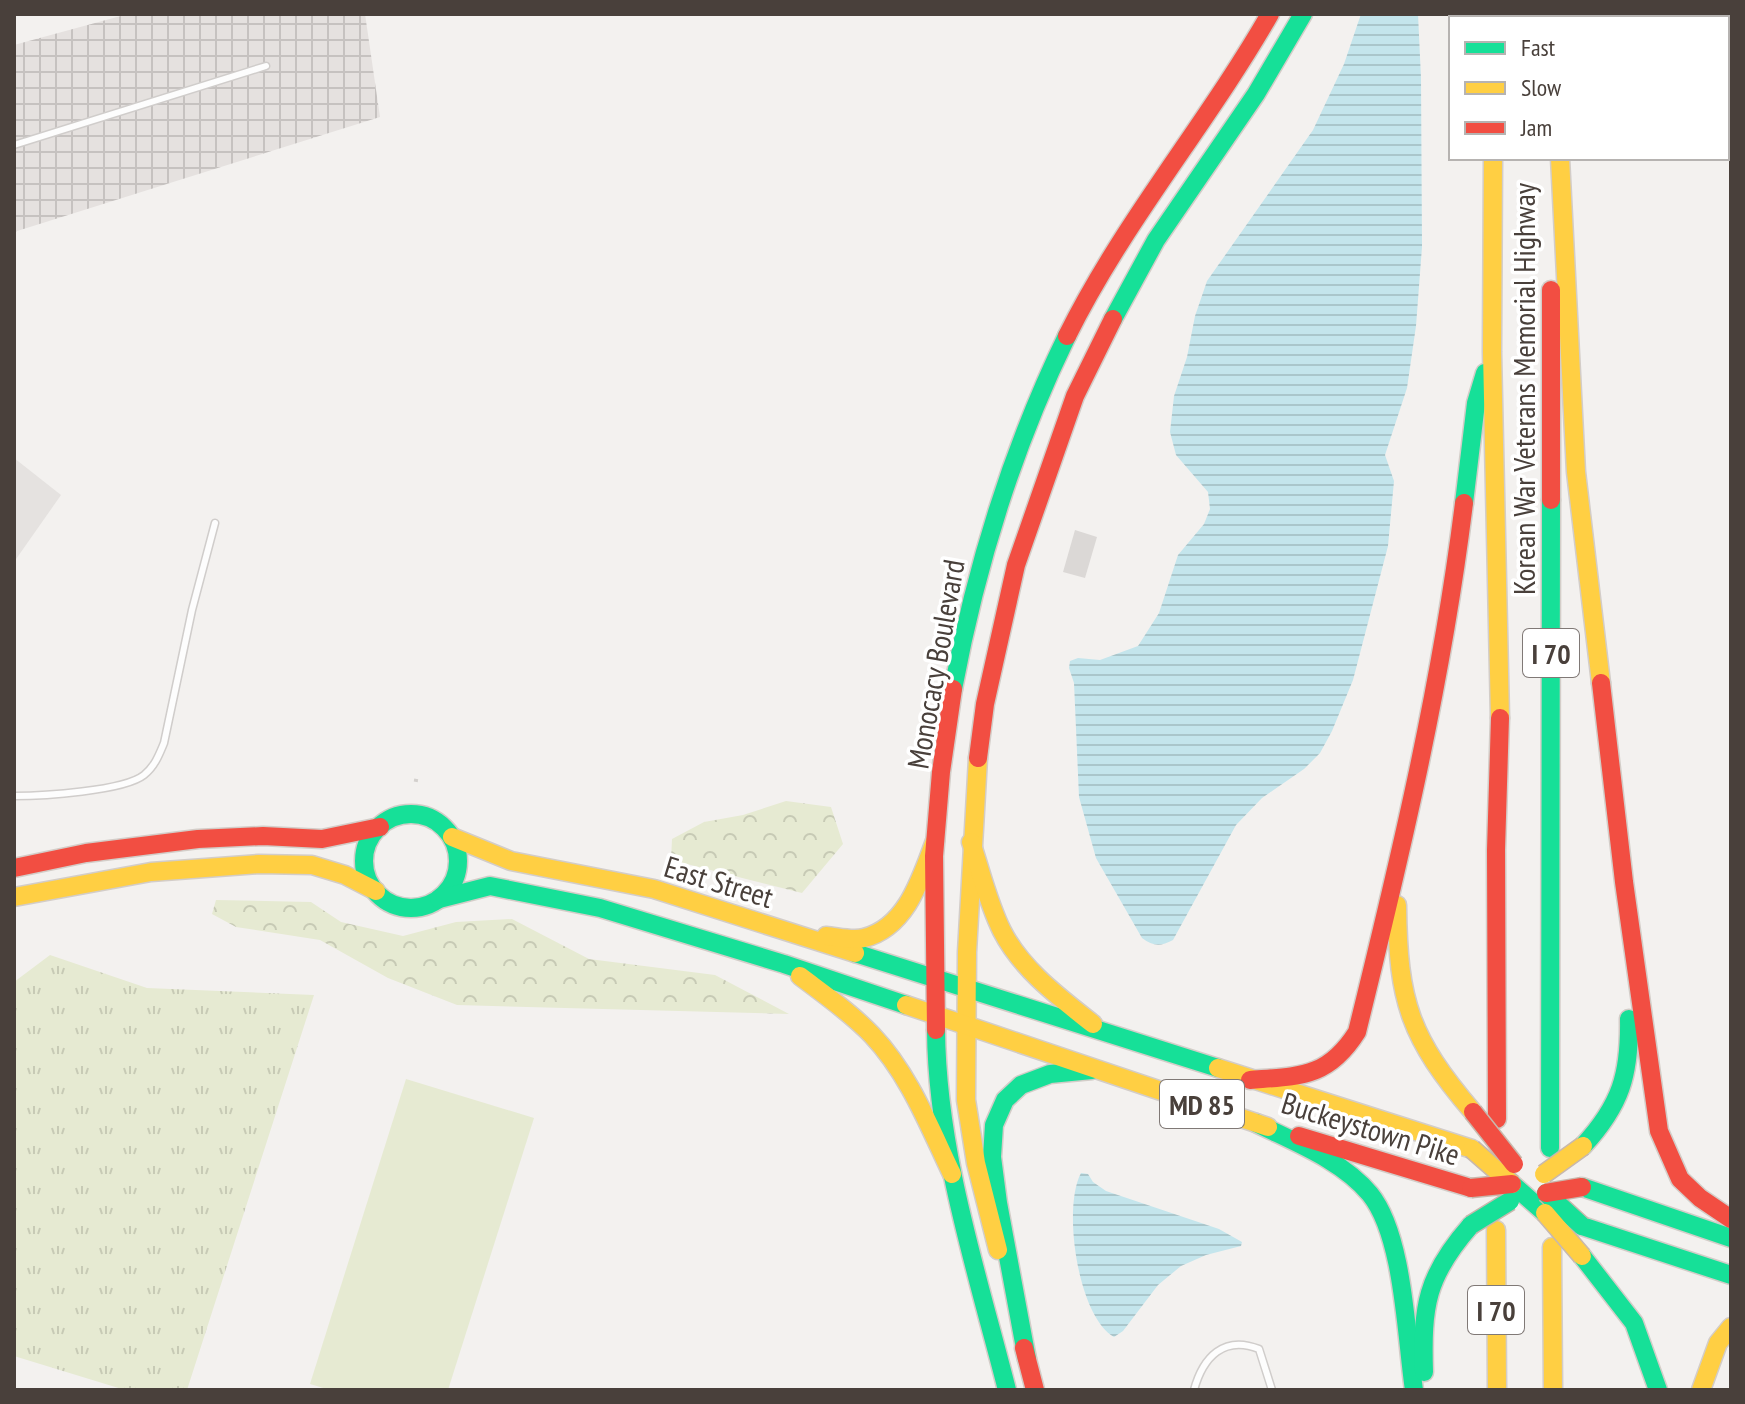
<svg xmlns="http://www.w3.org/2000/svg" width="1745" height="1404" viewBox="0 0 1745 1404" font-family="'PT Sans Narrow',sans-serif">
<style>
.industrial{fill:url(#industrial-grid)}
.forest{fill:url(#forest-crowns)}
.park{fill:url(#park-tufts)}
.pitch{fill:#e6ead2}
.parking{fill:#e5e2e0}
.water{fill:url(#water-rules)}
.building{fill:#dbd8d6}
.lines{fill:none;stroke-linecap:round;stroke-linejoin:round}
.lane-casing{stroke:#d0cdcb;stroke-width:9}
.fast-casing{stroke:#d3cdc8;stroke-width:21}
.slow-casing{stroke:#d3cdc8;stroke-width:21}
.jam-casing{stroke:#d3cdc8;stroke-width:21}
.path{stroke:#d3d0cd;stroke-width:3;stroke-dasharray:4 4;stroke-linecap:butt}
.lane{stroke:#fdfdfd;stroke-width:6}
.fast{stroke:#16e098;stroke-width:18}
.slow{stroke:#ffcf43;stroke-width:18}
.jam{stroke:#f24e42;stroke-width:18}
.fast-bridge-casing{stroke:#c8b8ad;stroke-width:21;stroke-linecap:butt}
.slow-bridge-casing{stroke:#c8b8ad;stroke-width:21;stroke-linecap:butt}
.jam-bridge-casing{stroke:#c8b8ad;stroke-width:21;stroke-linecap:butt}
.fast-bridge{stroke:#16e098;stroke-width:18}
.slow-bridge{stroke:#ffcf43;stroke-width:18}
.jam-bridge{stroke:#f24e42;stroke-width:18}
.labels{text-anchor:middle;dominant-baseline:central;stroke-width:7;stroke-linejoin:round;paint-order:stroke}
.shield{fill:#fff;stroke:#807976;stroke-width:2}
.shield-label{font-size:28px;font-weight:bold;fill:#49403b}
.street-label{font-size:30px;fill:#49403b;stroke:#fff}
</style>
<defs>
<pattern id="industrial-grid" width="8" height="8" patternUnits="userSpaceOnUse" patternTransform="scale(2)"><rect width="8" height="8" fill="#e5e1df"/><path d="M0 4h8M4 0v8" fill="none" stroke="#c6c2c0"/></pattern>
<pattern id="forest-crowns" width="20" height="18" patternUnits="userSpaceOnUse" patternTransform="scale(2)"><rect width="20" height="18" fill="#e6ead2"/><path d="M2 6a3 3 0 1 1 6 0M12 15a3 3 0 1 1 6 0" fill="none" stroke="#c7cab5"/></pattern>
<pattern id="park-tufts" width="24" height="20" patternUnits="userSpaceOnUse" patternTransform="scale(2)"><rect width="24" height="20" fill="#e6ead2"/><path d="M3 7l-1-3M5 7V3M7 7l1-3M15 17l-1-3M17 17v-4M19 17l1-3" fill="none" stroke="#c7cab5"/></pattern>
<pattern id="water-rules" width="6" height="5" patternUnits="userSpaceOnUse" patternTransform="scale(2)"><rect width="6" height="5" fill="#c4e5ec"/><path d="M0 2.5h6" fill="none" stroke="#aac6cb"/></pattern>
</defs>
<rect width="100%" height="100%" fill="#f3f1ef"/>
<!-- industrial -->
<polygon class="industrial" points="128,14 365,14 380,117 14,232 14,45"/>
<!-- forest -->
<g class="forest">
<polygon points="786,801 831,807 843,844 802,893 671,860 672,839 704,822 743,815"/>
<polygon points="216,900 311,902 341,922 403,936 456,922 512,919 589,959 715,975 789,1014 457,1005 388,978 320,940 236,927 212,914"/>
</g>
<!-- park -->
<polygon class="park" points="50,955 147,988 314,995 187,1390 125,1390 14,1356 14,982"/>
<!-- pitch -->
<polygon class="pitch" points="406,1079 534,1118 448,1390 330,1390 310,1384"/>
<!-- parking -->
<polygon class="parking" points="14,458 61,495 14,562"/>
<!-- water -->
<g class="water">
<path d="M1361,14H1418L1421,78L1422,247L1416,326L1407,388L1385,455L1394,481L1388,546L1353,680L1332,731L1320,753L1304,769L1262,798L1236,825L1173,940C1160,947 1153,946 1142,938L1096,858L1079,797L1074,683L1069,668L1070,661L1078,658L1100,660L1138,646L1159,613L1178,555L1204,524L1210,509L1208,492L1176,455L1170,432L1174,396L1187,357L1195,316L1207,281L1313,130L1344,64Z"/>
<path d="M1081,1173L1088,1174L1093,1182L1106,1191L1219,1229L1242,1242L1241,1246L1206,1255L1181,1266L1158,1285L1123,1331L1114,1337C1078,1317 1062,1208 1081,1173Z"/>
</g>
<!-- building -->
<polygon class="building" points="1075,530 1097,537 1085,578 1063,572"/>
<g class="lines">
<defs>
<g id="lane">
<polyline points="14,145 266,66"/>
<path d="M14,796C42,796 124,791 144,775C155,766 159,755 164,743L192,610L215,523"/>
<path d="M1194,1390C1203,1357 1224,1335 1259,1349L1272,1390"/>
</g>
<g id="fast">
<polyline points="1113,319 1156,240 1256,94 1303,14"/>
<polyline points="1464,503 1476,403 1485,373"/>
<path d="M953,689C976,566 1012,449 1067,336"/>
<circle cx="411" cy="861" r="47"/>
<polyline points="439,899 490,886 600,908 784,964 906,1005"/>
<polyline points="855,953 1218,1068"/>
<path d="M936,1030C937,1152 977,1272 1007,1390"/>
<path d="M1256,1123C1294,1142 1342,1160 1370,1194C1404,1236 1406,1337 1414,1390"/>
<path d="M1583,1146C1621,1105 1630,1074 1629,1019"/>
<polyline points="1550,1148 1551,500"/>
<polyline points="1512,1184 1545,1213"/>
<polyline points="1582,1187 1731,1238"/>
<polyline points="1582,1226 1731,1275"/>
<polyline points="1582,1256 1634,1323 1658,1390"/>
<polyline points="1027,1359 998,1203 992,1157 994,1125 1005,1100 1021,1085 1050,1074 1092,1070"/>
<path d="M1424,1372C1422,1306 1426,1276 1471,1225"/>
</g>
<g id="slow">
<polyline points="1552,14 1552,18"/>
<polyline points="1493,158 1492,352 1500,718"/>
<polyline points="1560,158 1576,472 1601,683"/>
<polyline points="978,758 967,952 966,1100 976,1163 998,1250"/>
<polyline points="452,837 511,861 654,889 855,953"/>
<path d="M971,842C981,872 988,903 1002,931C1022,970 1059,997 1093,1024"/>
<polyline points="14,897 151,872 259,864 312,865 345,875 376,891"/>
<path d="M1397,905C1398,1003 1410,1038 1473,1112"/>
<path d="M826,936C838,937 852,941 864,938C907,927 921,878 935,841"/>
<path d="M800,976C825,995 851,1013 872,1035C909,1074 929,1126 952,1174"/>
<polyline points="906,1005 1268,1127"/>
<polyline points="1218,1068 1472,1149"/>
<polyline points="1496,1230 1497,1390"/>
<polyline points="1552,1247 1553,1390"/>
<polyline points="1701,1390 1718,1343 1731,1327"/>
</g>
<g id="jam">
<polyline points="1493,14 1493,18"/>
<path d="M1067,336C1124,221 1207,124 1270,14"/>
<polyline points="1551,500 1551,290"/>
<polyline points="1601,683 1624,882 1659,1131 1680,1179 1700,1198 1731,1219"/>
<polyline points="978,758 985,704 1016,565 1075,396 1113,319"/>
<polyline points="14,868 86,853 198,839 263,836 322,839 380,827"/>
<polyline points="936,1030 934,856 941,772 953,689"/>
<path d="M1250,1080C1300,1076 1328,1078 1357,1032C1400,858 1442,682 1464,503"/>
<polyline points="1497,1119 1496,850 1500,718"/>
<polyline points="1299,1136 1471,1188"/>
<polyline points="1024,1348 1035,1390"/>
</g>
</defs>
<!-- lane casing -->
<use href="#lane" class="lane-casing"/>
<!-- fast casing -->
<use href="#fast" class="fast-casing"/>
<!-- slow casing -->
<use href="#slow" class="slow-casing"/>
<!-- jam casing -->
<use href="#jam" class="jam-casing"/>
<!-- path -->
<polyline class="path" points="414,780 420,781"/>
<!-- lane -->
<use href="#lane" class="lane"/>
<!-- fast -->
<use href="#fast" class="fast"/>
<!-- slow -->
<use href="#slow" class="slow"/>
<!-- jam -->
<use href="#jam" class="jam"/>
<defs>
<g id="fast-bridge">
<polyline points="1546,1193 1582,1226"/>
<polyline points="1471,1225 1510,1201"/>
</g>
<g id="slow-bridge">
<polyline points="1472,1149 1512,1184"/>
<polyline points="1544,1174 1583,1146"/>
<polyline points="1545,1213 1582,1256"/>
</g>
<g id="jam-bridge">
<polyline points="1473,1112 1514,1164"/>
<polyline points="1471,1188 1512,1184"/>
<polyline points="1546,1193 1582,1187"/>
</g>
</defs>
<!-- fast-bridge casing -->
<use href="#fast-bridge" class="fast-bridge-casing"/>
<!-- slow-bridge casing -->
<use href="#slow-bridge" class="slow-bridge-casing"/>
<!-- jam-bridge casing -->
<use href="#jam-bridge" class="jam-bridge-casing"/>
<!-- fast-bridge -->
<use href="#fast-bridge" class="fast-bridge"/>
<!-- slow-bridge -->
<use href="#slow-bridge" class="slow-bridge"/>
<!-- jam-bridge -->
<use href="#jam-bridge" class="jam-bridge"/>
</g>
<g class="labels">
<!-- shield labels -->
<g class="shield">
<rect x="1523" y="629" width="56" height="48" rx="6"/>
<rect x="1160" y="1080" width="84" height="48" rx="6"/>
<rect x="1468" y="1286" width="56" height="48" rx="6"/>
</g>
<g class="shield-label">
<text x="1551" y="653">I 70</text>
<text x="1202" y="1104">MD 85</text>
<text x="1496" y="1310">I 70</text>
</g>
<!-- street labels -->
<g class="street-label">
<text transform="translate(1523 389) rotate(-90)">Korean War Veterans Memorial Highway</text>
<text transform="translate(935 664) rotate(-80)">Monocacy Boulevard</text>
<text transform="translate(719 881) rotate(17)">East Street</text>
<text transform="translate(1371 1128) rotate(17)">Buckeystown Pike</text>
</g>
</g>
<!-- border -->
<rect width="1745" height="1404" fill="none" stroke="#49403b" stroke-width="32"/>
<!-- legend -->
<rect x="1449" y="16" width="280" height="144" fill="#ffffff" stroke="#b6b3b1" stroke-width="2"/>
<rect x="1465" y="42" width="40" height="12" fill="#16e098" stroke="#b6b3b1" stroke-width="2"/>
<text x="1521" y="56" font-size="24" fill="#49403b">Fast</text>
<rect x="1465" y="82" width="40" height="12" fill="#ffcf43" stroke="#b6b3b1" stroke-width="2"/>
<text x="1521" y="96" font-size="24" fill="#49403b">Slow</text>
<rect x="1465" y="122" width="40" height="12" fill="#f24e42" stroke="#b6b3b1" stroke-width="2"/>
<text x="1521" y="136" font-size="24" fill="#49403b">Jam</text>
</svg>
